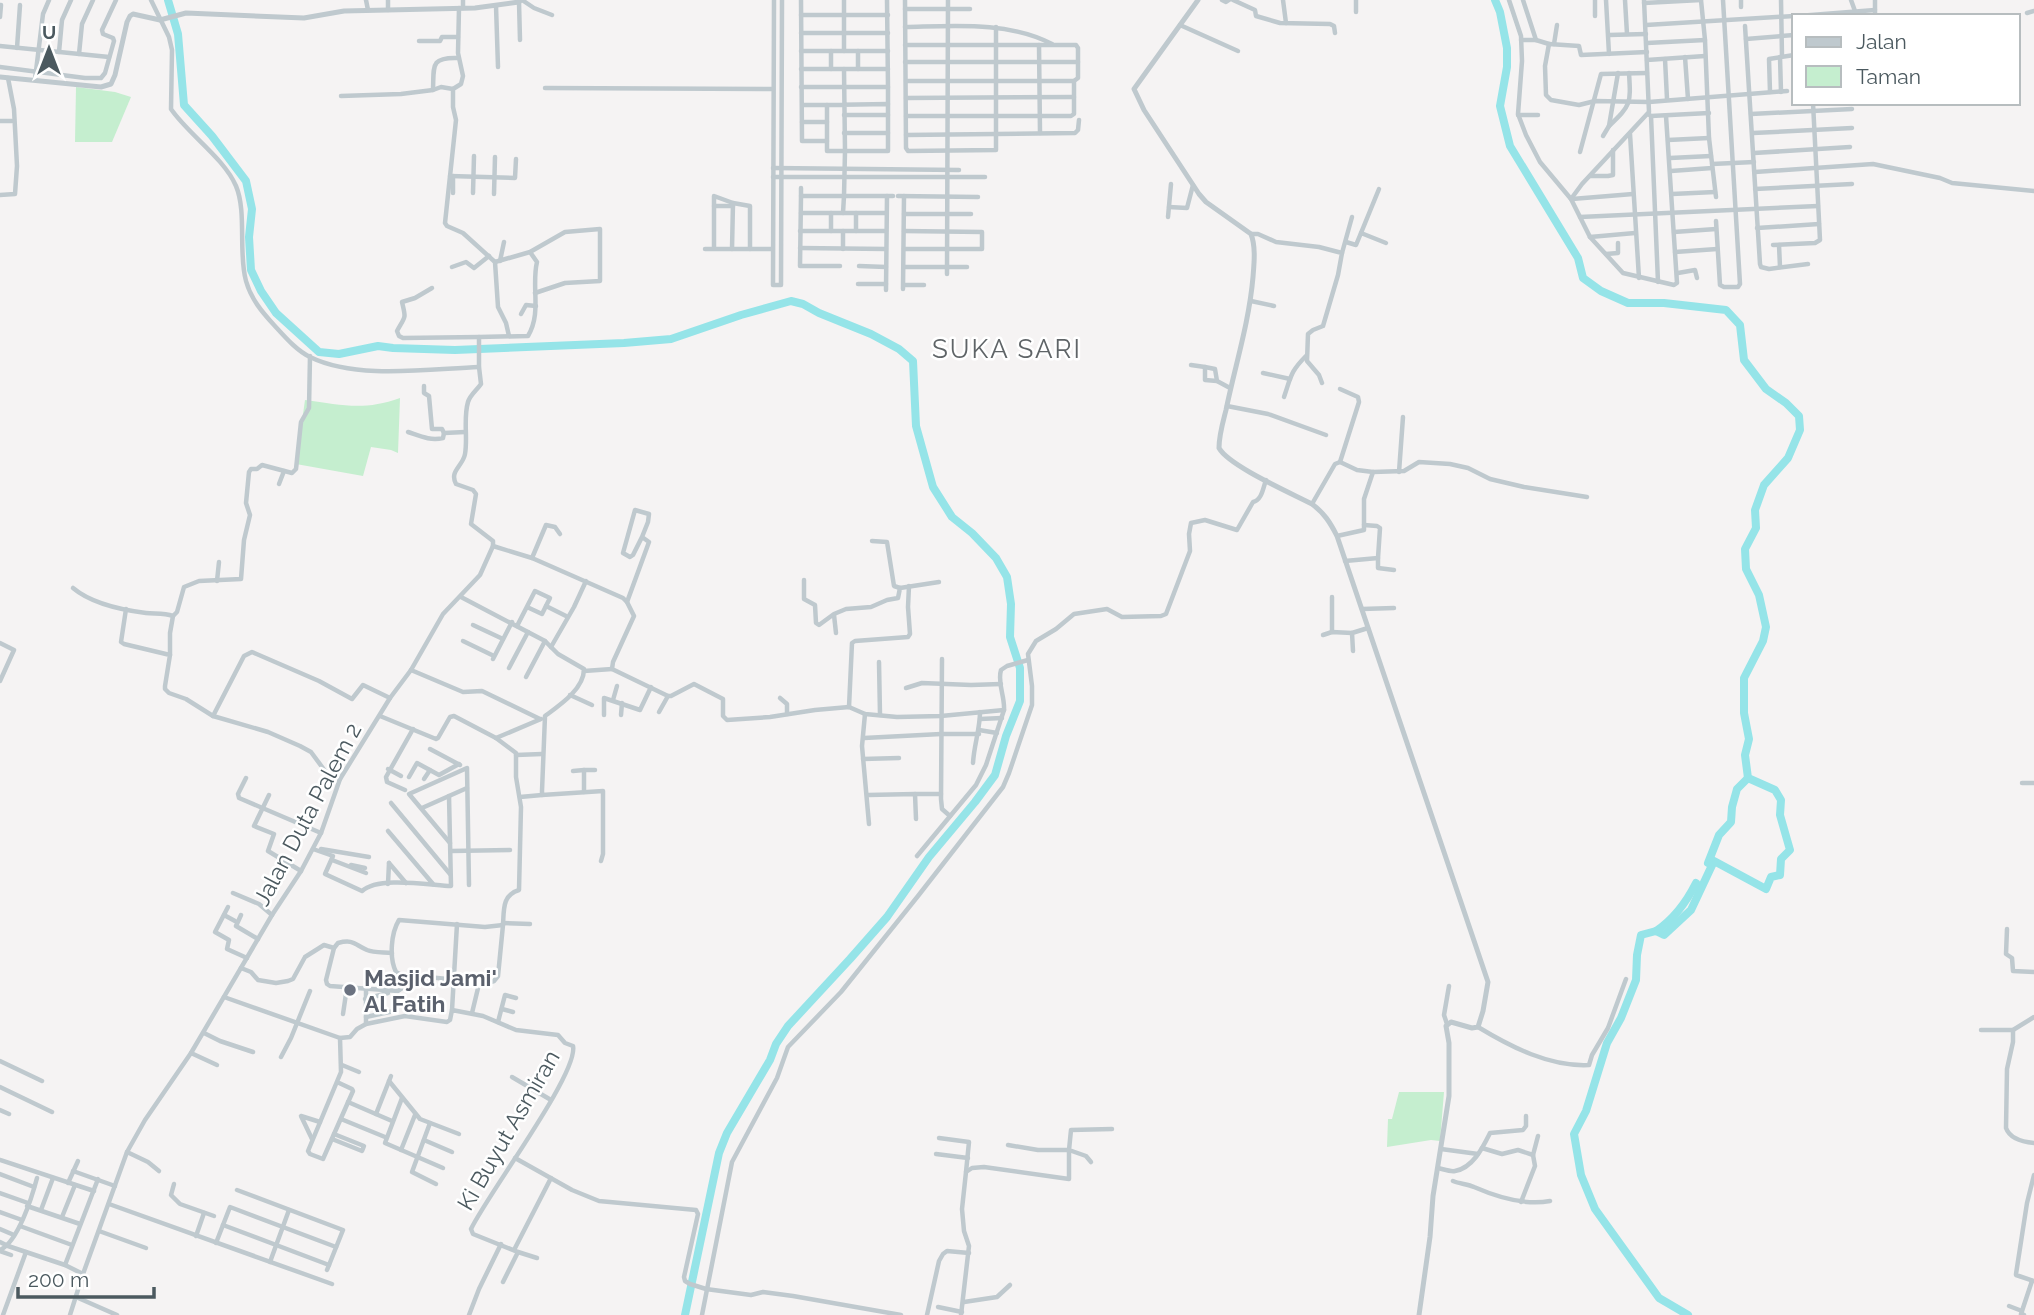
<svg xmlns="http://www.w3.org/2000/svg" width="2034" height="1315" viewBox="0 0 2034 1315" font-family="Raleway,sans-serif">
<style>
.green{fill:#c5eecf}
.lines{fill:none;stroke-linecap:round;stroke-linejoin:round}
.river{stroke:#95e4e8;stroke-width:8}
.minor{stroke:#bfc9ce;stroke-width:4.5}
.tertiary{stroke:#bfc9ce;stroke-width:5}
.worship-dot{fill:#6b7280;stroke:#fff;stroke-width:2.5}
.labels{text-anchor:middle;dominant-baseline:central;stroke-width:5;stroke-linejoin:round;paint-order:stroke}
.street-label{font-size:23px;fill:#4b595f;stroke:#fff}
.worship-label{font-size:23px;font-weight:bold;fill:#5b616d;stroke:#fff;text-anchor:start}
.quarter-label{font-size:26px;letter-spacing:2px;fill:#5f6467;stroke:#fff}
</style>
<rect width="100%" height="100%" fill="#f5f3f3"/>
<!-- green -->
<g class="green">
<polygon points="76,87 115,92 131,97 112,142 75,142"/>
<path d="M400,398L398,453L391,450L371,447L363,476L296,464L305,400C342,405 364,411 400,398Z"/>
<polygon points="1399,1092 1444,1092 1440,1141 1431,1140 1387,1147 1388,1119 1392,1119"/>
</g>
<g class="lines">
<!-- river -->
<g class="river">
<polyline points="168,0 178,34 184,105 212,136 246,181 252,209 249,237 251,270 261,291 276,313 319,352 339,354 378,346 393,348 455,350 624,343 671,339 741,315 791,301 803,304 819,313 871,334 899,349 913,361 916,426 933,487 952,517 972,533 996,558 1007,577 1011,604 1010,637 1020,668 1020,701 1006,736 995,775 975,802 929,857 887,917 850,959 788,1026 776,1044 770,1060 727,1133 719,1153 685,1315"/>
<polyline points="1495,0 1500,12 1507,48 1507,67 1500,106 1510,146 1578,258 1583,278 1601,291 1628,303 1664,303 1726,310 1740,325 1744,360 1766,389 1786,403 1799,416 1800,430 1788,458 1764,485 1755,510 1756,528 1745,549 1746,569 1759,595 1766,627 1763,641 1744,678 1744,713 1749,739 1745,755 1748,778 1775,790 1781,800 1780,815 1790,850 1781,859 1780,875 1771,877 1766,889 1714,861 1691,910 1664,935 1656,931 1641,935 1637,955 1636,980 1621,1018 1607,1043 1586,1111 1574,1134 1581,1175 1595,1209 1659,1298 1688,1315"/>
<polyline points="1708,863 1719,835 1731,822 1732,807 1737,789 1748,778"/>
<path d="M1656,931C1674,919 1686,903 1696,883"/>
</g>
<!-- minor -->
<g class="minor">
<path d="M151,0L169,37L172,50L171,109C188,134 224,158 236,186C247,212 238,253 246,281C251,299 262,312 274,325C285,337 296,350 310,357C357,380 428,369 479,367"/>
<polyline points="366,0 368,10"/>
<polyline points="388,0 388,10"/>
<polyline points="522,0 534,8 552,15"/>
<polyline points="774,0 773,285 781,285 782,0"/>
<polyline points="801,0 802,141 827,141 827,105 802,105"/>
<polyline points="844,0 844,51"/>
<polyline points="905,0 906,148 908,151 996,150 996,27"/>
<polyline points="1222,0 1226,2 1229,0"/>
<polyline points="1233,0 1255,10 1256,16 1280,23 1330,24 1334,26 1335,33"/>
<polyline points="1283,0 1286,23"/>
<polyline points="1356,0 1356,12"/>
<polyline points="1509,0 1521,36 1522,61 1518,114 1526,135 1540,162 1571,199 1590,237 1623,273 1674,285 1677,283 1666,116"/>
<polyline points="1523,0 1536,40"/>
<polyline points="1595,0 1595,16"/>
<polyline points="1606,0 1609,54"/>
<polyline points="1625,0 1627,34"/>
<polyline points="1701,0 1705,40 1709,138 1716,197"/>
<polyline points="1781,0 1782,56"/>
<polyline points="1851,0 1855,11"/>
<polyline points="519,2 520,40"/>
<polyline points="1644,3 1701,0"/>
<polyline points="496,6 498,67"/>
<polyline points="1741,7 1741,0"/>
<polyline points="459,8 458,53 463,76 461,84 453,89 453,107 456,120 445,223 447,226 463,233 495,262 498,307 506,323 509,336"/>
<polyline points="463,8 463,0"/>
<polyline points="905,9 970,9"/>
<polyline points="2027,13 2034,11"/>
<polyline points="801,15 888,15"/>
<polyline points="1798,16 1875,10"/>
<polyline points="1875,16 1875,0"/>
<polyline points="0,17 1,5"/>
<polyline points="1180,25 1238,51"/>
<polyline points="1646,25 1794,16"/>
<polyline points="1745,26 1760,264 1761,267 1769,269 1808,264"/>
<path d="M905,27C954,26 1008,21 1052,44"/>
<polyline points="801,33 888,33"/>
<polyline points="1609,35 1646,34"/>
<polyline points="1746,39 1794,35"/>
<polyline points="1521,40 1536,40 1549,44 1545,66 1546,95 1551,100 1579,105 1595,101 1649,102 1787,91"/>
<polyline points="419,41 440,41 442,37 458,37"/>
<polyline points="1647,43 1705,40"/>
<polyline points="1549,44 1579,46 1581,55 1647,52"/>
<polyline points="1554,44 1557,25"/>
<polyline points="905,45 1076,45 1078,48 1078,78 1074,81 1074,114 1071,116 906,116"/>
<polyline points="1039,45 1040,133"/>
<polyline points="0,46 109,57"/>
<polyline points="17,48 20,5"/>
<polyline points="801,51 888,51"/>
<polyline points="831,51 831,69"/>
<polyline points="858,51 858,69 888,69"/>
<polyline points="59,52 62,20 71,0"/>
<polyline points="79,54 82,24 93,0"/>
<polyline points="1685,57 1688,99"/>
<polyline points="1780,57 1781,92"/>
<polyline points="1665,59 1667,99"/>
<polyline points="1647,60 1705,56"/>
<polyline points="905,62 1078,62"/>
<polyline points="0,67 85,78 101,78 105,73 114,41 113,38 103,34 102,30 116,0"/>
<polyline points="801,69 844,69 845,151 888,151 888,104 827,105"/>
<polyline points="844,69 858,69"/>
<polyline points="35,79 43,14 49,0"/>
<polyline points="906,81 1074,81"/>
<polyline points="801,87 888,87 887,0"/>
<polyline points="888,87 888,104"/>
<polyline points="545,88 773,89"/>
<path d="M433,90C434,66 430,57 458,58"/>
<polyline points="1770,92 1769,59 1794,55"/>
<polyline points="341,96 401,94 433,90 441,87 453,89"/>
<polyline points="906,98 1074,97"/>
<polyline points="1648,114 1651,116 1658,282"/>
<polyline points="1751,114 1852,109"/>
<polyline points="844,115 888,115"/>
<polyline points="1518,115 1538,115"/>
<polyline points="1651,116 1709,113"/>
<polyline points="0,121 12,121"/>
<polyline points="802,122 827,122"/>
<path d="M1609,126C1631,105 1631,104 1629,73"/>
<polyline points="844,133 888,133"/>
<polyline points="1753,133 1852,128"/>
<polyline points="1630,134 1639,278"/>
<polyline points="906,135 1075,133 1078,130 1079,120"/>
<polyline points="1603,136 1609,126 1618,73"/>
<polyline points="1668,140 1709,138"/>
<polyline points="827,141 827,151 845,151 844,196 893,196"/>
<polyline points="1580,152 1601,74 1647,73"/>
<polyline points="1754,153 1850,147"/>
<polyline points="1670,158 1711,156"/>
<polyline points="1712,164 1754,162"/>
<polyline points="773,168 959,170"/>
<polyline points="1671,171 1712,168"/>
<polyline points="1755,172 1873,164 1940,178 1952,183 2034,191"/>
<polyline points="450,176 515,178 516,159"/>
<polyline points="1590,176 1608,176 1613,175 1613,150"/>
<polyline points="773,177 985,177"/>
<polyline points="801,188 801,196 844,196 843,213 886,213"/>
<polyline points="1755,189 1852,184"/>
<polyline points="453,193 453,176"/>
<polyline points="473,193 474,156"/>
<polyline points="494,194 495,157"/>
<polyline points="1672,194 1715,192"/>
<polyline points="0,195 15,194 17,166 14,109 8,78"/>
<polyline points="801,196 800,266 840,266"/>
<polyline points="898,196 978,197"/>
<polyline points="1571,199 1582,184 1649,112 1644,0"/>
<polyline points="1572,199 1633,194"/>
<polyline points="733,203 750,206 750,249"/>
<polyline points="714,206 733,206"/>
<polyline points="1169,207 1187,208 1193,185"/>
<polyline points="801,213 843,213"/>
<polyline points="856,213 856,231"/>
<polyline points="904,214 971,214"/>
<polyline points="1168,217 1171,184"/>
<polyline points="1580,217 1818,206"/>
<polyline points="1716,221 1720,285 1724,287 1738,287 1740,284 1723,0"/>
<polyline points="1757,228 1819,224"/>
<polyline points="800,231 886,231"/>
<polyline points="831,231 831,213"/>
<polyline points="1674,232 1716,229"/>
<polyline points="1361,233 1379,189"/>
<polyline points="1251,234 1258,234 1276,242 1319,247 1342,253 1338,275 1323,326 1313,330 1308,334 1307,361 1319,375 1322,383"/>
<polyline points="1590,237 1635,233"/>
<polyline points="1346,242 1356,245 1361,233 1386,243"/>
<polyline points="1773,245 1815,243 1820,240 1813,103"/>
<polyline points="1779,245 1780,267"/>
<polyline points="714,248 714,196 733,203 732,249"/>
<polyline points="800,248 886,249"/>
<polyline points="705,249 772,249"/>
<polyline points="843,249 843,231"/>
<polyline points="904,249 982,249 982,232 904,231"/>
<polyline points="1675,252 1717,249"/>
<polyline points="1342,253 1352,217"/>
<polyline points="1606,254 1618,253 1618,243"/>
<polyline points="500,261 504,242"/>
<polyline points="495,262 530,252 565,232 600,229 600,281 565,283 535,293"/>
<polyline points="859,266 886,267"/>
<polyline points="452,267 466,262 474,268 489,256"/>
<polyline points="904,267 967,267"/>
<polyline points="1678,273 1695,270 1697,278"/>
<polyline points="947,274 948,0"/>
<polyline points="858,284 886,284"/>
<polyline points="904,285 924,285"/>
<path d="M432,288L415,298L402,302C406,319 406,315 397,331L399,336L403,338L479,337"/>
<polyline points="903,289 904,196"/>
<polyline points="886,290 887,196"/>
<polyline points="1251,301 1274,306"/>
<polyline points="521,314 526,305 536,306"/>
<polyline points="1191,365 1205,367 1205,380 1217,381 1230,388"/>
<polyline points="1205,367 1215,369 1217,381"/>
<polyline points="1263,373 1290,379"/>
<polyline points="424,386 424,393 429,396 432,429 442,429 444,433 465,432"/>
<path d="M1284,397C1291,377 1290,372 1306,356"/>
<polyline points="1227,406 1268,414 1326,435"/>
<path d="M408,432C420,436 430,441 443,438L444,433"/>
<polyline points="1340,462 1357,470 1373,472 1404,471 1419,462 1450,464 1468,468 1490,479 1524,487 1587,497"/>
<polyline points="1399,472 1403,417"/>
<polyline points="279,484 284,471"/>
<polyline points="1312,504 1335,464 1340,462 1359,402 1358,397 1340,389"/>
<polyline points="1337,536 1364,530 1364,499 1373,472"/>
<polyline points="872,541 887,542 894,586 900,588"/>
<path d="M493,546L532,558L623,598L627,602L634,616L613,662L612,669L668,696H671L694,684L723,699V716L727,720L770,717L815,710L849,707L865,714L897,717L941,716L1004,710C1005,696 997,683 1001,670L1007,666L1028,660"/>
<polyline points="532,558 546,525 555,527 560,534"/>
<polyline points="1378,558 1378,568 1394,570"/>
<polyline points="1345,561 1378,558 1380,528 1377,526 1364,525"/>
<polyline points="804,580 804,599 815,605 816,623 819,625 834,614 846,609 871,607 887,600 898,598 900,588 939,582"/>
<polyline points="217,581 219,562"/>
<path d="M73,588C92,604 122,610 146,613C155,614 164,613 173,616L170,633V655"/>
<path d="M461,597L545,641L558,654L584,669C584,689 560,705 545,716L542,791V795L603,791V854L601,861"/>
<polyline points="627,602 649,542 642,537 648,522 649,514 635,510 623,553 630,557 633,555 642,537"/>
<polyline points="546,606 566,616"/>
<polyline points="126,609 121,642 124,644 170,655 165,686 165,689 169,693 186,699 213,716 268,732 300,746 311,752 325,771 340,779"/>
<polyline points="1362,609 1394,608"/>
<polyline points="834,615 836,633"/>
<polyline points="173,616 177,612 184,587 199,581 241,579 244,540 250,515 246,503 249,472 251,469 257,469 262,465 292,473 296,469 301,422 309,408 310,356"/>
<polyline points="473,625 503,639"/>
<polyline points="517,626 535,591 550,598 542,614 527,607"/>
<polyline points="1332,632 1332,597"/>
<polyline points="1323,635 1332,632 1352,633"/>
<polyline points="463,641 494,656"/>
<polyline points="0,643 14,650 0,681"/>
<polyline points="551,647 574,607 586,581"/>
<polyline points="1353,651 1352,633 1368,628"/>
<polyline points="493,659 512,622"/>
<polyline points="942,659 941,799 942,809 950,816"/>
<polyline points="879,662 880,715"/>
<polyline points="509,668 528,632"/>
<polyline points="411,670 463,692 482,691 540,719"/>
<polyline points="584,671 612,669"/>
<polyline points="526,677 545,641"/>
<polyline points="906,688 922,683 971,685 1001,684"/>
<polyline points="570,695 592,705"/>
<polyline points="780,698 787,704 787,714"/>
<polyline points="613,700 617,686"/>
<polyline points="849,707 852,643 855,641 908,637 910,634 908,607 909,586"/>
<polyline points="659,712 668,696"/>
<polyline points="865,714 862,746 869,824"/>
<polyline points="604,715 604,698 640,710 651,687"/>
<polyline points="621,715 622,703"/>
<polyline points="213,716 244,656 252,652 319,681 352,699 363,685 390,698"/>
<path d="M380,716L436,739L438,738L450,717L454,716L496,738L516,753V777L521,807L519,890C502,895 504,910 503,925L485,927L399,920C391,933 389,958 396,972L405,977"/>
<polyline points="980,719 1002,718"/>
<polyline points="979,730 997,733"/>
<polyline points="496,738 541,719"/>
<polyline points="864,738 941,734 979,734"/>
<polyline points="430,749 460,765"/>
<polyline points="516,755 542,754"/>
<polyline points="863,759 899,758"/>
<path d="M973,763C974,745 980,729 980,712"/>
<polyline points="388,769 401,776"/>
<polyline points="573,771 584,770"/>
<polyline points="409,777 417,763 439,775 459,764"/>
<polyline points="246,778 238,794 239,798 321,833"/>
<polyline points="424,779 430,770"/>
<polyline points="2022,783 2034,783"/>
<polyline points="405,790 387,782 386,777 413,729"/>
<polyline points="584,792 584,770 595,770"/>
<polyline points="915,794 941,794"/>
<polyline points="269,795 254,826 274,834 268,851 301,871"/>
<polyline points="868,795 915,794 916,819"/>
<polyline points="520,797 542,795"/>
<polyline points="391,803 450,874"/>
<polyline points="422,808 467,788"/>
<polyline points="388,831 433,884"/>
<polyline points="450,843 409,794 467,768 469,885"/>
<path d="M313,849L333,856L325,874L362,891C378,876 429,885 451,886L449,796"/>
<polyline points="321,849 369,857"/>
<polyline points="451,851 510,850"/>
<polyline points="917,856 976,785 986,765 1004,710"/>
<polyline points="332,860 366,873"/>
<polyline points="389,863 406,883"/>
<polyline points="351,865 365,868"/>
<polyline points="388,884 389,863"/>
<polyline points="233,893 259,904 272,915"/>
<polyline points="228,907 215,932 229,940 227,949 247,958"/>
<polyline points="224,915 235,921"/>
<polyline points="241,915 236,926 258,939"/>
<polyline points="503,923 530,924"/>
<polyline points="2007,929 2006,954 2012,958 2013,971 2034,972"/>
<path d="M334,948L338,943C353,939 354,944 367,950C374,953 384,952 392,953"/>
<polyline points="241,968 251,972 258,980 276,983 288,981 293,979 305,957 324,945 334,948 326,980 327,984 330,986 398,991 401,989 407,975 488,983 494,981 498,976 503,925"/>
<path d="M224,997L340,1038L350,1037L357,1029L366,1024L405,1016L447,1022L450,1020L452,1010L483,1016L516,1030L558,1035L565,1043L573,1046C579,1073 487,1195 471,1229L473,1234L518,1252L503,1282"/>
<polyline points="365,999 388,993"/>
<polyline points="502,1009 513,1012"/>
<polyline points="452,1010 457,924"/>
<polyline points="472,1013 479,984"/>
<polyline points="343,1014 347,987"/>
<polyline points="366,1017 394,1011"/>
<polyline points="498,1022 505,995 516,998"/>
<polyline points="366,1024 366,989"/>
<polyline points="1447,1024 1444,1015 1449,986"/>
<path d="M1478,1027C1511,1047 1550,1067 1589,1065L1592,1055L1608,1028L1626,979"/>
<polyline points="1981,1030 2013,1030 2034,1017"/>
<path d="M2013,1030V1042L2007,1069L2006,1128C2010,1139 2023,1142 2034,1143"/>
<polyline points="204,1033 220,1041 253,1052"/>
<polyline points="191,1053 217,1065"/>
<polyline points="281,1057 291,1038 310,991"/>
<polyline points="0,1061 42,1081"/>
<polyline points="342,1065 359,1072"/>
<polyline points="512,1077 551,1100"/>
<polyline points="389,1081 420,1119 459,1134"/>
<polyline points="337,1082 352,1089 353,1091 323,1159 310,1154 308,1151 341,1072 340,1038"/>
<polyline points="0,1087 52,1112"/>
<polyline points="402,1098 385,1143 443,1168"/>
<polyline points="348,1102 392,1121"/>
<polyline points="0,1110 9,1114"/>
<polyline points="376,1114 391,1076"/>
<polyline points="341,1119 385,1137"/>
<polyline points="430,1123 412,1172 436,1184"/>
<polyline points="939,1138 969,1142 966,1172"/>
<polyline points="312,1139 301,1116 320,1122"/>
<polyline points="332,1139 362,1151 364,1146 334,1134"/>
<polyline points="424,1140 452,1152"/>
<polyline points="1482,1148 1502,1154 1518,1150 1533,1155 1538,1136"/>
<polyline points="1441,1149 1478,1154"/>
<polyline points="401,1150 415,1115"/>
<polyline points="127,1152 148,1162 159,1171"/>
<polyline points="936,1154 968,1158"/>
<polyline points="515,1158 572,1190 599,1201 696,1210 698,1214 684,1277 685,1281 690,1284 706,1289 751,1295 763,1292 793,1296 901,1315"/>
<polyline points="0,1160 94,1191"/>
<polyline points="1091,1162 1086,1156 1069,1150 1071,1130 1112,1129"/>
<path d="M1438,1168C1443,1169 1450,1172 1455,1171C1473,1168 1483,1147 1490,1133L1523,1130L1526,1126V1116"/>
<polyline points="73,1171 115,1186"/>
<polyline points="0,1174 34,1187"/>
<polyline points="2034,1175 2027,1203 2016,1274 2016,1275 2034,1281"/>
<path d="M1453,1181C1460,1184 1468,1184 1474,1187C1497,1197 1524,1206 1550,1201"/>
<polyline points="68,1183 78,1161"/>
<polyline points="174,1184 171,1195 180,1204 214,1216"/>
<polyline points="237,1190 343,1230 327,1270"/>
<polyline points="0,1193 28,1203"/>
<polyline points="1521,1202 1535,1166 1533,1155"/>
<polyline points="109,1204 332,1284"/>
<polyline points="27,1206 80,1224"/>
<polyline points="41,1210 53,1178"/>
<polyline points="0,1212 22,1220"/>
<polyline points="62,1217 75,1185"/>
<polyline points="223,1225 329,1265"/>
<polyline points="20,1226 72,1245"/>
<polyline points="0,1229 14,1235"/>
<polyline points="99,1231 146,1248"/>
<polyline points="196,1236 204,1213"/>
<polyline points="0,1242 8,1246 65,1265 83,1274"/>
<polyline points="216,1243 230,1207 336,1247"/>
<path d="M0,1250C18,1242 32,1197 37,1178"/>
<polyline points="514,1250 551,1178"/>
<polyline points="0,1251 11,1255"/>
<polyline points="518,1252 537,1258"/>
<polyline points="270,1262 289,1210"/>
<polyline points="65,1265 98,1179"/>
<polyline points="76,1297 117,1315"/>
<polyline points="964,1302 997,1297 1010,1285"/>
<polyline points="2009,1306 2022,1311"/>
<polyline points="938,1307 962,1312"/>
<polyline points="3,1315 26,1252"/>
<path d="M70,1315L83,1274L127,1152L145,1120L191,1053L272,915L301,871L321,833L340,779L390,698L411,670L443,614L480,575L493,546V541L471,524L476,494L473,490L456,484C449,471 463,466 465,454C468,437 463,419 468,402C470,395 477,390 481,384L479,367V337L528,336C542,313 531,286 537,262L530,252"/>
<polyline points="469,1315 479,1289 501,1244"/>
<path d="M702,1315L732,1162L777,1078L788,1047L841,992L918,896L1003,787L1009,773L1032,705V686L1028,654L1036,641L1056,629L1074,614L1107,609L1122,617L1161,616L1166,614L1190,551L1189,534L1191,523L1205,520L1237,530L1253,502C1262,500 1263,488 1266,480"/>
<polyline points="927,1315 939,1261 943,1254 947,1251 969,1253"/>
<polyline points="961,1315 969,1246 964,1231 962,1209 966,1172 972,1168 984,1167 1069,1179 1069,1150 1038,1150 1008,1145"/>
<polyline points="2024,1315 2021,1314 2032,1281"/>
</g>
<!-- tertiary -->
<g class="tertiary">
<path d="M1198,0L1134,89L1144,110L1199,194L1206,202L1251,234C1256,247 1254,264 1253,277C1249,323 1235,366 1226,410C1223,422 1219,435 1219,448C1229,466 1291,493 1312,504C1324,513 1330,522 1337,536L1488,982L1483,1011L1478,1027L1472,1028L1451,1022L1446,1026L1449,1043V1096L1433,1196L1430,1237L1419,1315"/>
<polyline points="0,77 101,87 111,84 115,75 127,22 130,16 133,14 160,20 186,13 304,18 344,11 475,8 519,2 521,0"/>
</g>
</g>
<!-- markers -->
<circle class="worship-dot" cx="350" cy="990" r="7"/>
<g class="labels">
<!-- street labels -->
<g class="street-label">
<text transform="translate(307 814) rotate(-62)">Jalan Duta Palem 2</text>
<text transform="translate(508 1130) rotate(-60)">Ki Buyut Asmiran</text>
</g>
<!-- worship labels -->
<g class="worship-label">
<text x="364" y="977">Masjid Jami'<tspan x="364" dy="26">Al Fatih</tspan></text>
</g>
<!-- quarter labels -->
<g class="quarter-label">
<text x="1007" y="349">SUKA SARI</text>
</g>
</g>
<!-- legend -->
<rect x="1792" y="14" width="228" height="91" fill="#ffffff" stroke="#b7bdbf" stroke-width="2"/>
<rect x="1806" y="37" width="35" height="10" fill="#bfc9ce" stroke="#b7bdbf" stroke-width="2"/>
<text x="1856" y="49" font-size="21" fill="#4b595f">Jalan</text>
<rect x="1806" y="66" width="35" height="21" fill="#c5eecf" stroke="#b7bdbf" stroke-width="2"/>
<text x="1856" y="84" font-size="21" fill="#4b595f">Taman</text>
<!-- north arrow -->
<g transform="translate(49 49)" stroke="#ffffff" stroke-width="5" paint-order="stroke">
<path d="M0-5L12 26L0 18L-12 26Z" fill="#4b595f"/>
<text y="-10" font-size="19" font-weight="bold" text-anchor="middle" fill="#4b595f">U</text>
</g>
<!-- scale -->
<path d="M18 1287v10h136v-10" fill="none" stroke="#4b595f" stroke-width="3.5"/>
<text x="28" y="1287" font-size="21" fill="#4b595f" stroke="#ffffff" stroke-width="5" paint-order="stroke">200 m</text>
</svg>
